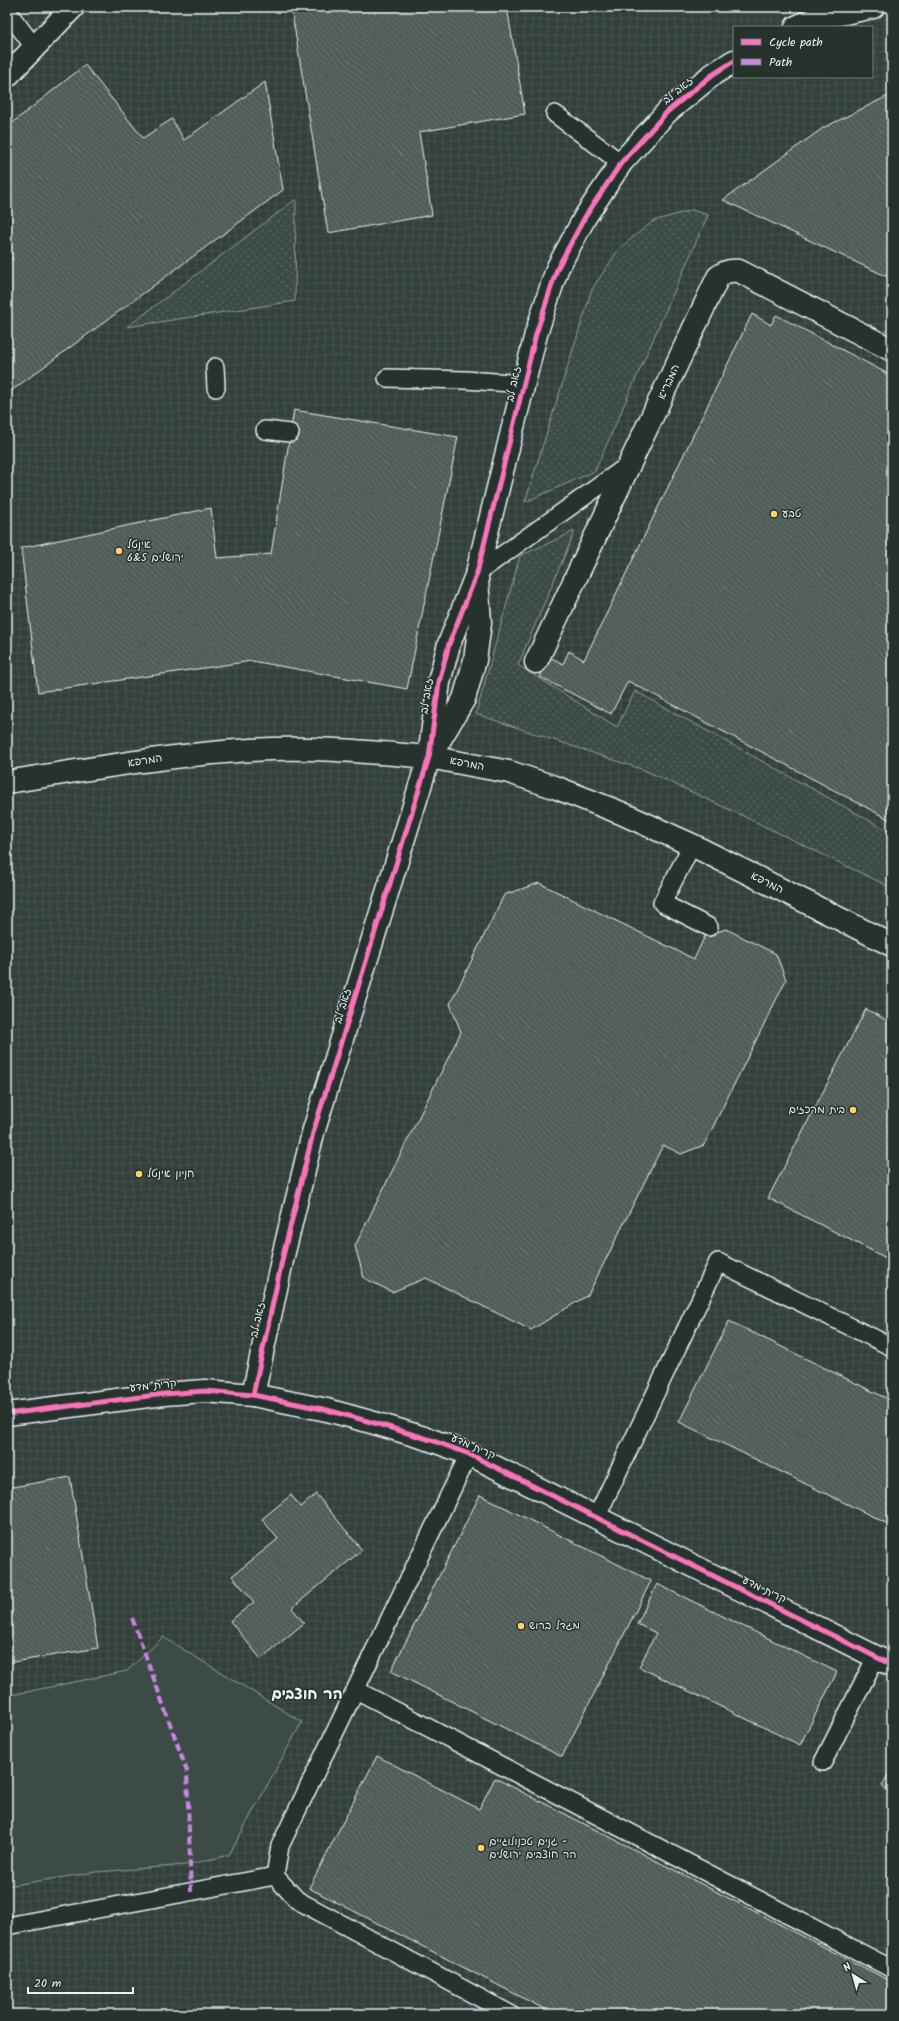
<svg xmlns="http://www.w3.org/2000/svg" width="899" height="2021" viewBox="0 0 899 2021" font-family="Kalam,'Playpen Sans Hebrew',sans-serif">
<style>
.industrial{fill:url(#industrial-grid);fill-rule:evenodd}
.grass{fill:#3e4b47;stroke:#939ea0}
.park{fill:url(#park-dots);stroke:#939ea0}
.building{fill:url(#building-back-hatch);stroke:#e8f1f8}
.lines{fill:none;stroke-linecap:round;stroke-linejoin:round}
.service-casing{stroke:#e8f1f8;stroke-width:20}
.minor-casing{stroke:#e8f1f8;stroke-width:25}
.tertiary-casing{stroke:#e8f1f8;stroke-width:25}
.service{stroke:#26332d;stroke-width:17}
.minor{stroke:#26332d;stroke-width:22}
.tertiary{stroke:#26332d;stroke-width:22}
.quiet{stroke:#c787e3;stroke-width:4;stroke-dasharray:8 4;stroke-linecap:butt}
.cycleway-casing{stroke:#26332d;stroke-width:8}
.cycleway{stroke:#fb73b8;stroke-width:5}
.poi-dot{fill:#ffd166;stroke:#26332d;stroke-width:1.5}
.labels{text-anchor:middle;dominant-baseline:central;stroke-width:3;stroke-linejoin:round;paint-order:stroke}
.street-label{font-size:11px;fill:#e8f1f8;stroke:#26332d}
.poi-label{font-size:11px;fill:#e8f1f8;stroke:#26332d;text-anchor:start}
.district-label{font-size:15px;font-weight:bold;fill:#e8f1f8;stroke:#26332d}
</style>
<defs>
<pattern id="industrial-grid" width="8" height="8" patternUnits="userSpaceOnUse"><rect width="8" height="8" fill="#333f3a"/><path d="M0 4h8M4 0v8" fill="none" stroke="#47524e"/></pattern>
<pattern id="park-dots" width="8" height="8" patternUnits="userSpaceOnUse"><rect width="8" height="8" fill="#3e4b47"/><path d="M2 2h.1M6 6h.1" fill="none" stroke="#5a6562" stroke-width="1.8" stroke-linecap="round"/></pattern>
<pattern id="building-back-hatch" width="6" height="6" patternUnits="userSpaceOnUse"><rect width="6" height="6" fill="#505c59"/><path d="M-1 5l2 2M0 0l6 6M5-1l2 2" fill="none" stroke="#697472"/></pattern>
</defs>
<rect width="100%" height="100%" fill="#26332d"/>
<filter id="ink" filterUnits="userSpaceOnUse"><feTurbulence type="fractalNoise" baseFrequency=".025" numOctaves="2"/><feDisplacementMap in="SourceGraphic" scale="8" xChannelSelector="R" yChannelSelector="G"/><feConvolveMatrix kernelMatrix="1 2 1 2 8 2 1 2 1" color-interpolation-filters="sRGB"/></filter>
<g filter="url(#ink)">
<!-- industrial -->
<path class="industrial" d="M7,7H892V2014H7ZM734,27H872V77H734Z"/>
<!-- grass -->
<polygon class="grass" points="163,1637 302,1722 229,1855 186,1865 96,1872 7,1886 7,1696 127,1671"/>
<!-- park -->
<g class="park">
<polygon points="296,199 295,301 127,327"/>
<polygon points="692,210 708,215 595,471 525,502 592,289 619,249 653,221"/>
<polygon points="575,531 518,665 617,727 635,691 892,833 892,888 739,814 644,770 476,714 520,556"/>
</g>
<!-- building -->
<g class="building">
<polygon points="291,7 507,7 525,114 419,132 432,215 328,233"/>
<polygon points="85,65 143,138 172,119 184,140 265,82 283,190 7,394 7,263 13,259 7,252 7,127"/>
<polygon points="892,94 892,279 723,200 823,128"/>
<polygon points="752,314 771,325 776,315 892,376 892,821 628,681 611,714 540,677 550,657 563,664 569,651 584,660"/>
<polygon points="294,410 458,437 407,689 252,661 38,692 21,548 211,508 217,558 271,554"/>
<polygon points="539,883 694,959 705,936 726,929 776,954 786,980 704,1145 681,1154 663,1145 588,1295 531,1330 426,1278 392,1292 364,1278 355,1246 461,1032 450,1004 504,895"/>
<polygon points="866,1009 892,1023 892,1261 768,1198"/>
<polygon points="729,1321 892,1401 892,1526 679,1422"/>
<polygon points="70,1477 98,1648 7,1663 7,1488"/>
<polygon points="316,1494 362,1550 292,1608 304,1623 261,1659 230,1621 254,1602 232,1576 278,1539 262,1519 291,1495 301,1507"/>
<polygon points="480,1495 651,1581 562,1757 391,1671"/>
<polygon points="657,1584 837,1672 800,1745 639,1667 656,1633 637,1624"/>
<polygon points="377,1756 479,1809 495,1778 892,1982 892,2014 554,2014 309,1888"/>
<polygon points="892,1767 892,1795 882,1786"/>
</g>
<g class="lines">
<defs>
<g id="service">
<polyline points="7,11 35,48"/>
<polyline points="555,114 621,163"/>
<polyline points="215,367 216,388"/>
<polyline points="387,378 465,380 525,384"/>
<polyline points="265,430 290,433"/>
<polyline points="477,573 630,464"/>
<polyline points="692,845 662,903 709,927"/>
<polyline points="469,1454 280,1846 275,1876 297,1900 510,2014"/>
<polyline points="596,1518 718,1262 892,1347"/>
<polyline points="356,1690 892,1969"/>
<polyline points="823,1762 876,1657"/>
<polyline points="7,1926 275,1876"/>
</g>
<g id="minor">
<path d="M536,662L718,277C725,271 731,270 739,271L892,350"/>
<path d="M7,782C88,769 169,755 251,750C310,746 370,752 429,757"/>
</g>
<g id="tertiary">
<polyline points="796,27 812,20 873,7"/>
<polyline points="7,76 73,7"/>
<polyline points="432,753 464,699 475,660 480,623 477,578"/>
<polyline points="429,757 509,772 557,788 621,813 692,845 892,945"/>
<polyline points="253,1395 283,1256 313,1133 429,757 439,682 449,644 477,573 536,334 557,269 585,217 621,163 667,112 712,75 734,61"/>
<polyline points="7,1414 164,1394 205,1391 253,1395 327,1410 378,1424 431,1440 469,1454 892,1665"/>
</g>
</defs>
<!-- service casing -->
<use href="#service" class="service-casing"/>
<!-- minor casing -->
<use href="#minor" class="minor-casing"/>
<!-- tertiary casing -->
<use href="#tertiary" class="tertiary-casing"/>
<!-- service -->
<use href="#service" class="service"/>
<!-- minor -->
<use href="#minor" class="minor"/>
<!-- tertiary -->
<use href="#tertiary" class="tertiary"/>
<!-- quiet -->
<g class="quiet">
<polyline points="7,67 11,72"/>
<polyline points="132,1618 187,1771 191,1892"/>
</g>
<defs>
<g id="cycleway">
<polyline points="253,1395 283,1256 313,1133 429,757 439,682 449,644 477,573 536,334 557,269 585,217 621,163 667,112 712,75 734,61"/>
<polyline points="7,1414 164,1394 205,1391 253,1395 327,1410 378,1424 431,1440 469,1454 892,1665"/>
</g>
</defs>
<!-- cycleway casing -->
<use href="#cycleway" class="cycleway-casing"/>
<!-- cycleway -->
<use href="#cycleway" class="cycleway"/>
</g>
</g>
<!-- markers -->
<g class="poi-dot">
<circle cx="774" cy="514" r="4"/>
<circle cx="119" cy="551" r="4"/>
<circle cx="853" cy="1110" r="4"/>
<circle cx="139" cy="1174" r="4"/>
<circle cx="521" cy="1626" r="4"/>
<circle cx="481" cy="1848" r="4"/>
</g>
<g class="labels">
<!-- street labels -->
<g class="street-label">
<text transform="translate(678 91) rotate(-40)">זאב לב</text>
<text transform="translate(669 382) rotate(-65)">המבריא</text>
<text transform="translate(514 384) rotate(-77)">זאב לב</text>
<text transform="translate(427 696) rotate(-81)">זאב לב</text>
<text transform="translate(145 761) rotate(-9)">המרפא</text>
<text transform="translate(467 764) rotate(11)">המרפא</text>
<text transform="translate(767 883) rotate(27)">המרפא</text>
<text transform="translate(343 1006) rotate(-73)">זאב לב</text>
<text transform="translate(258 1320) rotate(-77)">זאב לב</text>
<text transform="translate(153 1386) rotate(-6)">קרית מדע</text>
<text transform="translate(473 1447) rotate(24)">קרית מדע</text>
<text transform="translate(764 1590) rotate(26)">קרית מדע</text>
</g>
<!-- poi labels -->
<g class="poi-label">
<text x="782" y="514">טבע</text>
<text x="127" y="545">אינטל<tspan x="127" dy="13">ירושלים 5&amp;6</tspan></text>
<text x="845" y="1110" text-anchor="end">בית מרכזים</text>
<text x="147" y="1174">חניון אינטל</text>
<text x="529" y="1626">מגדל ברוש</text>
<text x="489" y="1842">גנים טכנולוגיים -<tspan x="489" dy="13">הר חוצבים ירושלים</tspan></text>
</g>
<!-- district labels -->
<g class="district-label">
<text x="307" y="1695">הר חוצבים</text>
</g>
</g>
<!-- margin -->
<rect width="899" height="2021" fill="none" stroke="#26332d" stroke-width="24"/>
<rect x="12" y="12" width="875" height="1997" fill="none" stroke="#e8f1f8" stroke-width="1.5" filter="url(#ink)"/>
<!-- legend -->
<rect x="733" y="26" width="140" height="52" fill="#26332d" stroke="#747f7e"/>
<rect x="741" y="39" width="20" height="6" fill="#fb73b8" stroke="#747f7e"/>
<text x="769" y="46" font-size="12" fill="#e8f1f8">Cycle path</text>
<rect x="741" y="59" width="20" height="6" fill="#c787e3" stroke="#747f7e"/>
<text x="769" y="66" font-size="12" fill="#e8f1f8">Path</text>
<!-- north arrow -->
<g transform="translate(853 1975) rotate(323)" stroke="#26332d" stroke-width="3" paint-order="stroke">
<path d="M0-3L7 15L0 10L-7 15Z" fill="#e8f1f8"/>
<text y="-6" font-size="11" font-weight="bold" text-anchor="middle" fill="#e8f1f8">N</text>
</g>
<!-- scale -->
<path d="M28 1987v6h105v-6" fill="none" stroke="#e8f1f8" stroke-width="2"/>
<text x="34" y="1987" font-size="12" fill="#e8f1f8" stroke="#26332d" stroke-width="3" paint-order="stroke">20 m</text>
</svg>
